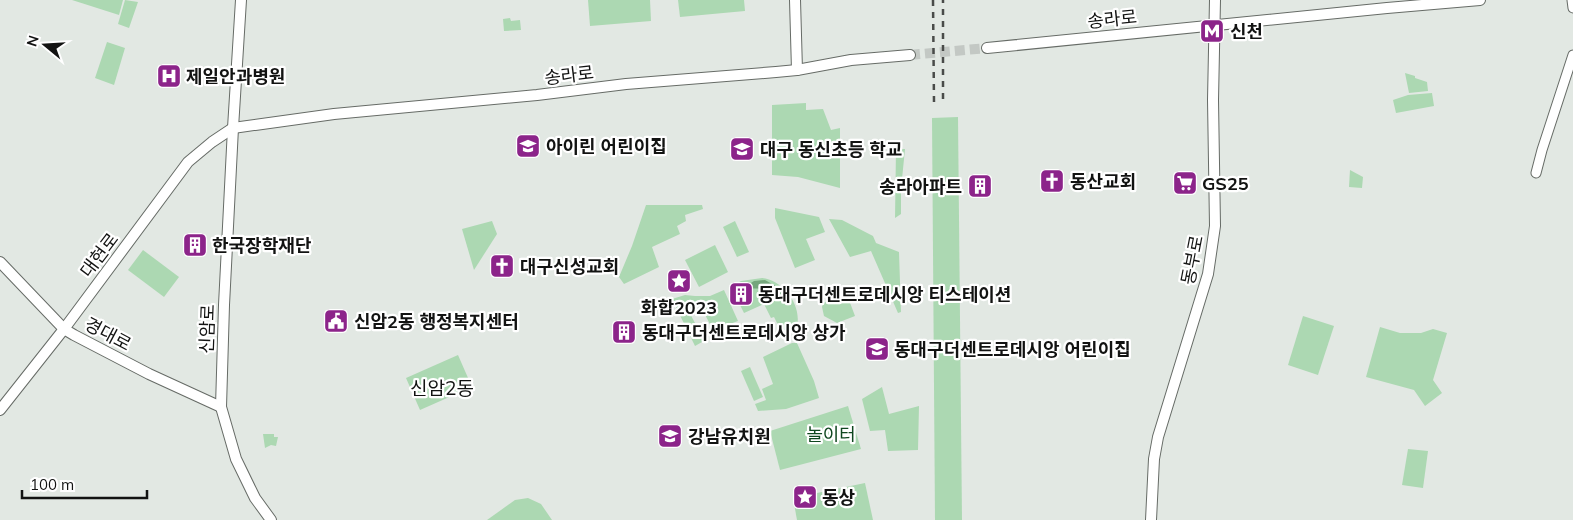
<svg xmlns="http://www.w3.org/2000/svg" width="1573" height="520" viewBox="0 0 1573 520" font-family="Mulish,'Noto Sans KR',sans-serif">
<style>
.green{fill:#acd8b2}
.water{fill:#75a67c}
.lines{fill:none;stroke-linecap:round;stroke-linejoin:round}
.major-tunnel{stroke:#c3c8c4;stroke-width:10;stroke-dasharray:10 5;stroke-linecap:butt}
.minor-casing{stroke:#666b66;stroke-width:11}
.major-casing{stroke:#666b66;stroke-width:12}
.minor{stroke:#fff;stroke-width:9}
.major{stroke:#fff;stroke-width:10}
.rail{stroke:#494b49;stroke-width:2.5;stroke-dasharray:6 6;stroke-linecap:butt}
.labels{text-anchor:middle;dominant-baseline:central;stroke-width:4.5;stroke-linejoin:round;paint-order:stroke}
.street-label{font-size:18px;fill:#121312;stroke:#fff}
.poi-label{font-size:18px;font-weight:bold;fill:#121312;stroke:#fff;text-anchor:start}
.park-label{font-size:18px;fill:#0f471f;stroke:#fff}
.neighbourhood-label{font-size:19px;fill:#121312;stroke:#fff}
</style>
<rect width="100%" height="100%" fill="#e2e8e3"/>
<!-- green -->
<g class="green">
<polygon points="72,0 123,0 119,15"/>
<polygon points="125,0 138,2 129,28 118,24"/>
<polygon points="588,0 650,0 651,21 590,26"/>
<polygon points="678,0 744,0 745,11 680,17"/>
<polygon points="510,18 511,21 520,20 521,30 504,31 503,19"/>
<polygon points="107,42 125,48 114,85 95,78"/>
<polygon points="1405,73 1415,76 1415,78 1427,82 1428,91 1409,93"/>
<polygon points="1432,93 1434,106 1396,113 1393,100 1408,95"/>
<polygon points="806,103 806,110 823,109 831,130 840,128 840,188 798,177 772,175 772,105"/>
<polygon points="958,117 962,520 935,520 932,118"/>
<polygon points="896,149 905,149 901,189 901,214 895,218"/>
<polygon points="1350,170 1363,177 1362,188 1349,187"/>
<polygon points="646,205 702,205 703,209 685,215 686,221 677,226 680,234 652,247 659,267 624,284 619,277 632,246"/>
<polygon points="775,208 819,217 825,232 806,239 815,260 795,268 775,218"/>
<polygon points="829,219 842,220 873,236 876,243 899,252 901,312 898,313 871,251 850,257"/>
<polygon points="492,221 497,234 474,270 462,229"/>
<polygon points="735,221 749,252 737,257 723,227"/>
<polygon points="715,245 728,272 699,287 685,260"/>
<polygon points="143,250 179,277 164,297 128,270"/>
<path d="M762,278C783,280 802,305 797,326L783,335L774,317L771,318L764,304L744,313L731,287L741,281Z"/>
<polygon points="724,290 738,321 713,330 699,303 688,310 702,336 702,342 695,346 672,299 685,295 695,296 710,296"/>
<polygon points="846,292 855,316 837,323 824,316 822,307 823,303"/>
<polygon points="1303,316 1334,326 1318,375 1288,365"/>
<polygon points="1380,327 1400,333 1421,333 1433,329 1447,333 1433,380 1442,393 1425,406 1414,390 1366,377"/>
<polygon points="792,343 797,343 814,381 819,398 786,409 758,411 755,404 766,400 762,389 773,384 763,357"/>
<polygon points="458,355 472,387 420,410 406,378"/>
<polygon points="750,367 763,397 754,401 741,371"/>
<polygon points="882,387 889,414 919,406 918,450 888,451 885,430 870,431 862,399"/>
<polygon points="848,406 861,449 780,470 770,431"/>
<polygon points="263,434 274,434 274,437 278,437 276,446 271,445 265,448"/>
<polygon points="1408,449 1428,451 1423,488 1402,485"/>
<polygon points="865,483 873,520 797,520 793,498"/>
<polygon points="528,498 541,504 552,520 487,520 515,500"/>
</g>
<!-- water -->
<path class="water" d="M765,280L781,289L782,293L775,297C768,290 757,286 747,290L746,286L754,281Z"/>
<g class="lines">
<!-- major-tunnel -->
<polyline class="major-tunnel" points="910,55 987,48"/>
<defs>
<g id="minor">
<polyline points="1572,0 1573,8"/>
<polyline points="1536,173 1542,150 1573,55"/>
</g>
<g id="major">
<polyline points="241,0 233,128 224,305 221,407 236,459 255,498 271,520"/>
<polyline points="795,0 797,70"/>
<polyline points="987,48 1387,8 1480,0"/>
<polyline points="0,262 64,329 74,335 149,374 221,407"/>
<polyline points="0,410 64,329 188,162 212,142 233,128 334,114 537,95 626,84 776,72 797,70 851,60 910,55"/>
<polyline points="1151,520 1154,459 1158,437 1208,274 1215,226 1213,100 1215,0"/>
</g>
</defs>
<!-- minor casing -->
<use href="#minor" class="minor-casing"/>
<!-- major casing -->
<use href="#major" class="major-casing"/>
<!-- minor -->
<use href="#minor" class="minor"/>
<!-- major -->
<use href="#major" class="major"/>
<!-- rail -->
<g class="rail">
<polyline points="933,0 934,102"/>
<polyline points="943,99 943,0"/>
</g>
</g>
<!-- icons -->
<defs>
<symbol id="metro-square" viewBox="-11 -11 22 22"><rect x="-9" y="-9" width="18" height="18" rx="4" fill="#8c248a" stroke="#fff"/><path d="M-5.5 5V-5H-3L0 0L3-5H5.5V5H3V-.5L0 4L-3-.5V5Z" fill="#fff"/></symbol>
<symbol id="hospital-square" viewBox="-11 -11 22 22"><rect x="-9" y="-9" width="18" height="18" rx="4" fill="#8c248a" stroke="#fff"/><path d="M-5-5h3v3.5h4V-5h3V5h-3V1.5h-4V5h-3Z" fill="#fff"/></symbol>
<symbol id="school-square" viewBox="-11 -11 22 22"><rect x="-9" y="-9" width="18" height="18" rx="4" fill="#8c248a" stroke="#fff"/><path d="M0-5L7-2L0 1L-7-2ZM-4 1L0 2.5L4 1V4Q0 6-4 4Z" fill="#fff"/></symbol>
<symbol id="church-square" viewBox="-11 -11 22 22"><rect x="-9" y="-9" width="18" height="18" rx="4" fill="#8c248a" stroke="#fff"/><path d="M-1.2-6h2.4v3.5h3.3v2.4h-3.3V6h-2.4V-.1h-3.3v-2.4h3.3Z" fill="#fff"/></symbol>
<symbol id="supermarket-square" viewBox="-11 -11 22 22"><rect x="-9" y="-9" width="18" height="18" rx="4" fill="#8c248a" stroke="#fff"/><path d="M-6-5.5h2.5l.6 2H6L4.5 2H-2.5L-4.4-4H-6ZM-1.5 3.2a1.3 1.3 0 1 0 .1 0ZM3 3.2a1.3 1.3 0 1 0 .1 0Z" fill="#fff"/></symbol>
<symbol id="building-square" viewBox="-11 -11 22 22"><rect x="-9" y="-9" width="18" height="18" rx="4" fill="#8c248a" stroke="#fff"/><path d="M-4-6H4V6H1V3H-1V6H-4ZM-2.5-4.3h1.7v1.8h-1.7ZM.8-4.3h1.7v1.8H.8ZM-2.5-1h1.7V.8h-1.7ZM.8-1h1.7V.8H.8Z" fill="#fff"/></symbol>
<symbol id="sight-square" viewBox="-11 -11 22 22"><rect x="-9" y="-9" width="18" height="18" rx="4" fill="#8c248a" stroke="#fff"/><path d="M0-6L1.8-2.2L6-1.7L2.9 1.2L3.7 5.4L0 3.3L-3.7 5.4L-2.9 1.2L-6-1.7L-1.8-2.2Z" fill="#fff"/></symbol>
<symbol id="civic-square" viewBox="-11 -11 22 22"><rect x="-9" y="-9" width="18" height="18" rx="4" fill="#8c248a" stroke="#fff"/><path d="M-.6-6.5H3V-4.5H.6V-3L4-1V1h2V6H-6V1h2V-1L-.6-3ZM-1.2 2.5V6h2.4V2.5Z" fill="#fff"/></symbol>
</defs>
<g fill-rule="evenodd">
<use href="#metro-square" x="1198" y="17" width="28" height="28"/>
<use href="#hospital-square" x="155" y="62" width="28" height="28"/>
<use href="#school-square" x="514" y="132" width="28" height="28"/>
<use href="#school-square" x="728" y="135" width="28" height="28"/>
<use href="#church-square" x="1038" y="167" width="28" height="28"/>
<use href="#supermarket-square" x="1171" y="169" width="28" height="28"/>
<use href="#building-square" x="966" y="172" width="28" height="28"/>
<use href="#building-square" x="181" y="231" width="28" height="28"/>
<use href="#church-square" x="488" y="252" width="28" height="28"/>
<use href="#sight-square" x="665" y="267" width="28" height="28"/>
<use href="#building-square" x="727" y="280" width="28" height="28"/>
<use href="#civic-square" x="322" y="307" width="28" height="28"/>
<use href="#building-square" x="610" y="318" width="28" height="28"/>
<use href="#school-square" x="863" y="335" width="28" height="28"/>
<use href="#school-square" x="656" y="422" width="28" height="28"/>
<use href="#sight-square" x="791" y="483" width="28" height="28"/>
</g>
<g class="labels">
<!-- street labels -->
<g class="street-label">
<text transform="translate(1112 19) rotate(-6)">송라로</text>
<text transform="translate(569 75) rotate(-7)">송라로</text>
<text transform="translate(99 255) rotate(-53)">대현로</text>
<text transform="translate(1192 260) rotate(-79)">동부로</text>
<text transform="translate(207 329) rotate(-88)">신암로</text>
<text transform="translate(108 334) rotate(28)">경대로</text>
</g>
<!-- poi labels -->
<g class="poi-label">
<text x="1230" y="31">신천</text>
<text x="186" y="76">제일안과병원</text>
<text x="546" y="146">아이린 어린이집</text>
<text x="760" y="149">대구 동신초등 학교</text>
<text x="1070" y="181">동산교회</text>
<text x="1202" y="183">GS25</text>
<text x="962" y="186" text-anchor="end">송라아파트</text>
<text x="212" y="245">한국장학재단</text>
<text x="520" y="266">대구신성교회</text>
<text x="758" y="294">동대구더센트로데시앙 티스테이션</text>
<text x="679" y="307" text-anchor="middle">화합2023</text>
<text x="354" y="321">신암2동 행정복지센터</text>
<text x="642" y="332">동대구더센트로데시앙 상가</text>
<text x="894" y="349">동대구더센트로데시앙 어린이집</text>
<text x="688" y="436">강남유치원</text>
<text x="822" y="497">동상</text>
</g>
<!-- park labels -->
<g class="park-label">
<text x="831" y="434">놀이터</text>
</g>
<!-- neighbourhood labels -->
<g class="neighbourhood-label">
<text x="442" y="388">신암2동</text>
</g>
</g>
<!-- north arrow -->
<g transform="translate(45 45) rotate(288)" stroke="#ffffff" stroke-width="4" paint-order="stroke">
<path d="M0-4L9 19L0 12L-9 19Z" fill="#121312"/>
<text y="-8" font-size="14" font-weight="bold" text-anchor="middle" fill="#121312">N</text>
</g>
<!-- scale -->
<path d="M22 490v8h125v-8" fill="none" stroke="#121312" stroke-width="2.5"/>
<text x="30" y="490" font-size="15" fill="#121312" stroke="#ffffff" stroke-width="4" paint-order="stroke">100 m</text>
</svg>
